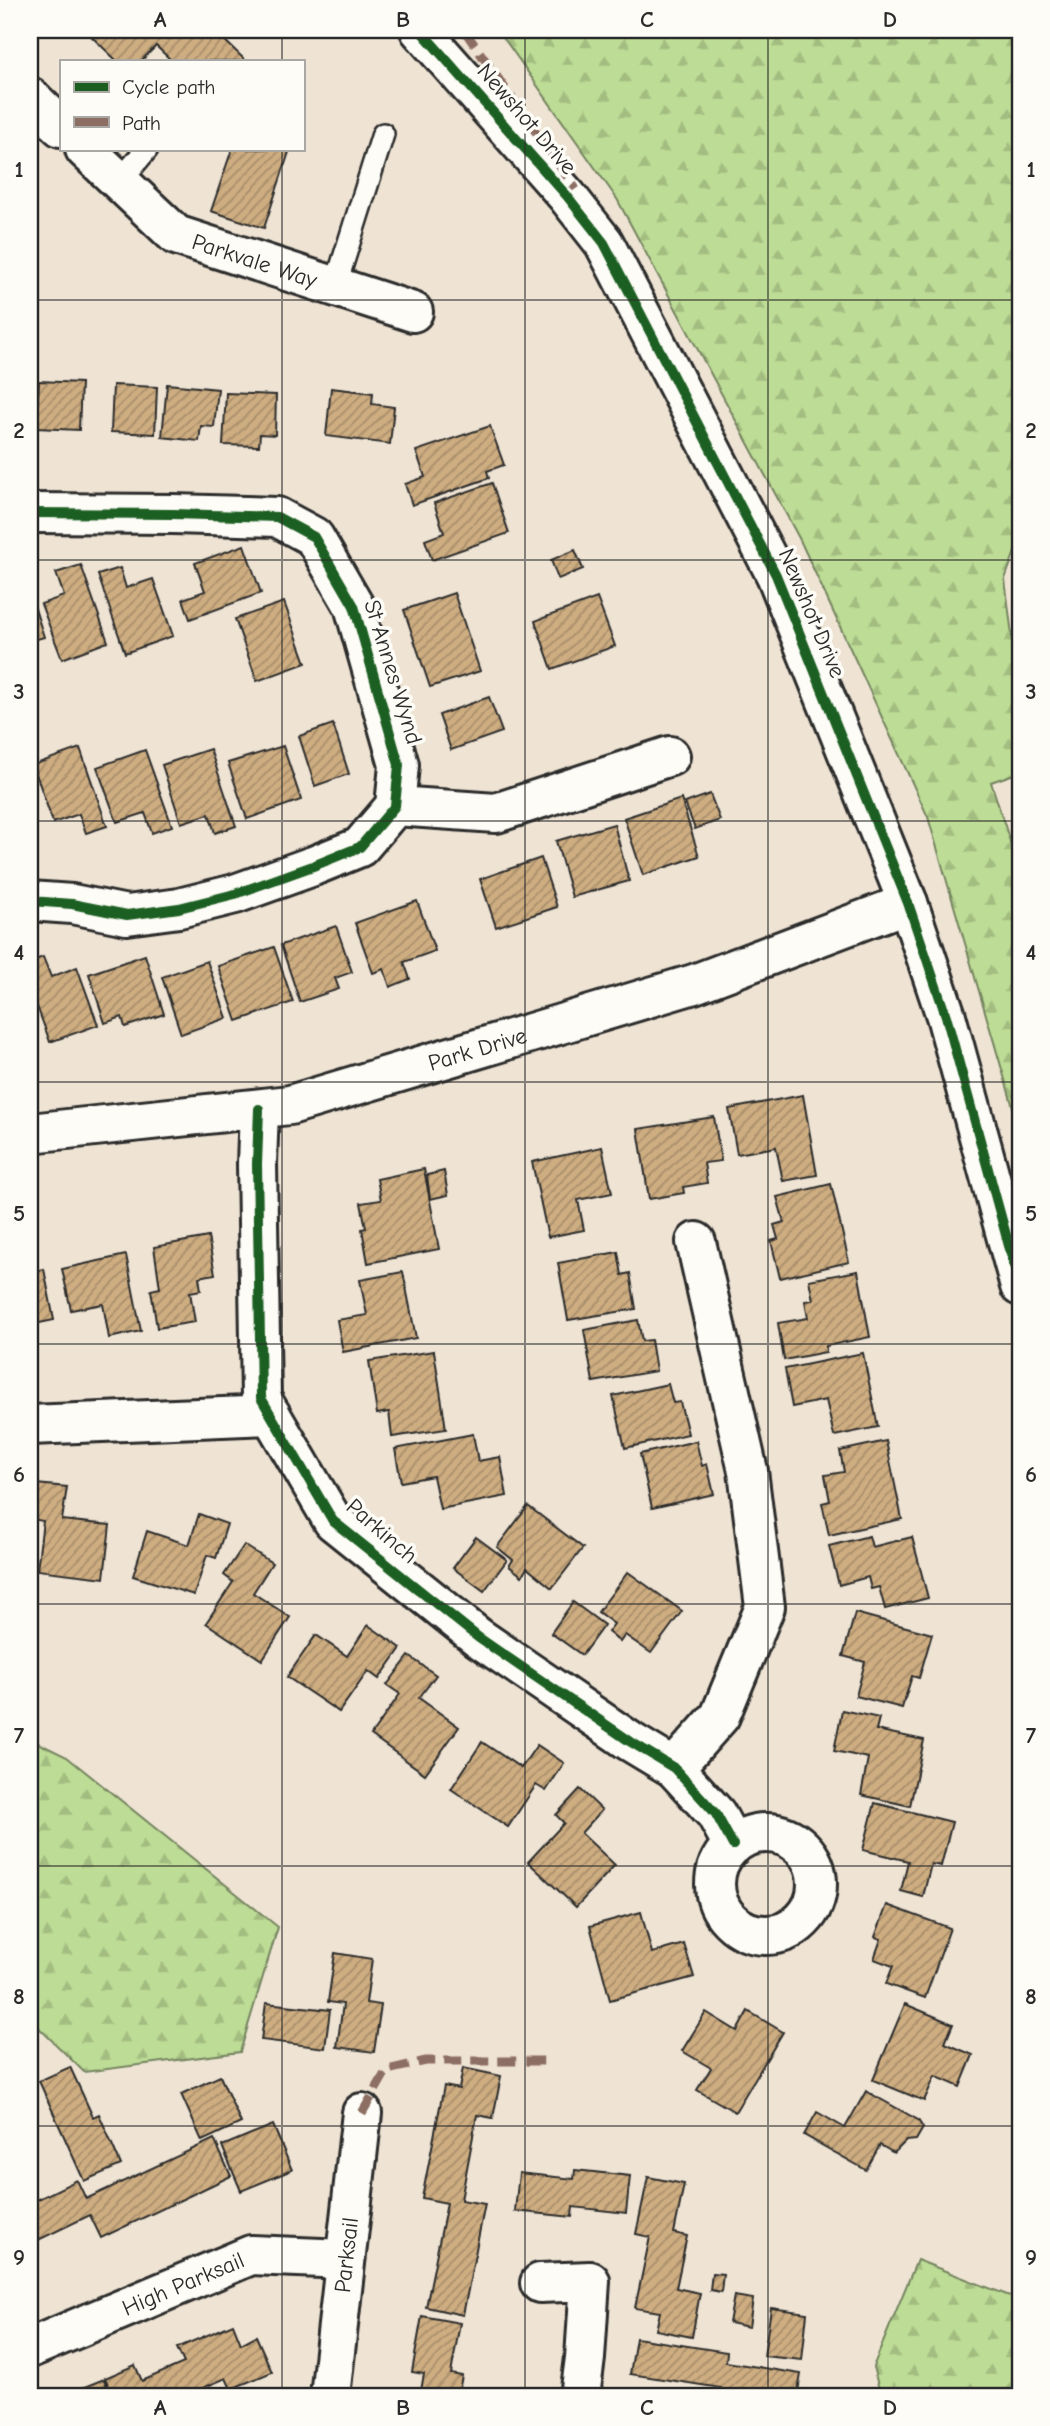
<svg xmlns="http://www.w3.org/2000/svg" width="1050" height="2426" viewBox="0 0 1050 2426" font-family="'Comic Neue',sans-serif">
<style>
.forest{fill:url(#forest-firs);stroke:#748460;stroke-width:2}
.building{fill:url(#building-hatch);stroke:#2b2b2b;stroke-width:2}
.lines{fill:none;stroke-linecap:round;stroke-linejoin:round}
.lane-casing{stroke:#2b2b2b;stroke-width:26}
.street-casing{stroke:#2b2b2b;stroke-width:44}
.secondary-casing{stroke:#2b2b2b;stroke-width:44}
.lane{stroke:#fdfcf7;stroke-width:21}
.street{stroke:#fdfcf7;stroke-width:38}
.secondary{stroke:#fdfcf7;stroke-width:38}
.quiet{stroke:#8d6e63;stroke-width:9;stroke-dasharray:18 9;stroke-linecap:butt}
.cycleway-casing{stroke:#fdfcf7;stroke-width:15}
.cycleway{stroke:#1b5e20;stroke-width:10}
.grid{fill:none;stroke:#2b2b2b;stroke-width:2;stroke-opacity:0.55}
.labels{text-anchor:middle;dominant-baseline:central;stroke-width:7;stroke-linejoin:round;paint-order:stroke}
.street-label{font-size:23px;fill:#2b2b2b;stroke:#fdfcf7}
.neatline{fill:none;stroke:#2b2b2b;stroke-width:2.5}
.grid-label{font-size:23px;text-anchor:middle;font-weight:bold;fill:#2b2b2b}
</style>
<defs>
<pattern id="forest-firs" width="22" height="20" patternUnits="userSpaceOnUse" patternTransform="scale(1.75)"><rect width="22" height="20" fill="#bddc95"/><path d="M5 1l3.5 6h-7zM16 11l3.5 6h-7z" fill="#a3bd81"/></pattern>
<pattern id="building-hatch" width="6" height="6" patternUnits="userSpaceOnUse" patternTransform="scale(1.75)"><rect width="6" height="6" fill="#cead81"/><path d="M-1 1l2-2M0 6l6-6M5 7l2-2" fill="none" stroke="#a78d6a"/></pattern>
</defs>
<rect width="100%" height="100%" fill="#efe4d4"/>
<filter id="ink" filterUnits="userSpaceOnUse"><feTurbulence type="fractalNoise" baseFrequency=".0143" numOctaves="2"/><feDisplacementMap in="SourceGraphic" scale="14" xChannelSelector="R" yChannelSelector="G"/><feConvolveMatrix kernelMatrix="1 2 1 2 8 2 1 2 1" color-interpolation-filters="sRGB"/></filter>
<g filter="url(#ink)">
<!-- forest -->
<g class="forest">
<polygon points="498,30 1020,30 1020,538 1005,579 1020,700 1020,772 991,782 1020,873 1020,1131 928,817 800,540 617,199"/>
<polygon points="30,1739 67,1757 278,1927 240,2052 84,2072 30,2019"/>
<polygon points="917,2260 1020,2300 1020,2396 881,2396 873,2367"/>
</g>
<!-- building -->
<g class="building">
<polygon points="99,30 214,30 246,61 172,61 156,46 141,61 117,61 92,37"/>
<polygon points="232,149 290,149 264,228 211,211"/>
<polygon points="39,381 81,383 79,430 36,428"/>
<polygon points="167,384 218,389 214,427 201,426 199,441 162,437"/>
<polygon points="113,385 157,387 155,434 111,432"/>
<polygon points="331,388 373,393 372,404 394,407 390,444 326,436"/>
<polygon points="226,393 276,395 275,435 260,434 259,446 223,445"/>
<polygon points="490,426 504,465 487,471 489,478 412,505 405,484 425,477 416,451"/>
<polygon points="492,483 509,533 432,560 425,540 444,533 434,503"/>
<polygon points="244,545 261,593 190,619 183,599 205,591 195,563"/>
<polygon points="575,550 583,569 558,579 551,560"/>
<polygon points="81,565 108,642 62,659 41,604 64,596 56,573"/>
<polygon points="120,568 126,588 153,579 173,636 125,653 98,575"/>
<polygon points="30,593 44,637 30,641"/>
<polygon points="454,593 480,671 430,687 404,610"/>
<polygon points="597,598 615,646 552,669 535,621"/>
<polygon points="284,602 306,663 257,681 235,619"/>
<polygon points="489,697 502,732 451,750 439,715"/>
<polygon points="333,724 349,774 315,786 299,736"/>
<polygon points="283,746 301,800 247,819 228,763"/>
<polygon points="80,748 107,826 86,833 79,814 53,823 33,765"/>
<polygon points="210,749 236,826 215,833 209,814 181,823 162,765"/>
<polygon points="145,750 172,826 152,833 145,813 117,822 97,767"/>
<polygon points="710,794 720,820 695,829 685,803"/>
<polygon points="681,799 699,856 643,875 624,818"/>
<polygon points="614,824 629,881 572,897 556,841"/>
<polygon points="541,858 557,907 496,927 480,879"/>
<polygon points="417,901 435,951 404,962 410,979 390,987 384,969 373,973 355,923"/>
<polygon points="336,926 352,972 335,978 339,989 300,1002 281,945"/>
<polygon points="274,947 293,1002 237,1021 218,966"/>
<polygon points="145,955 164,1014 125,1027 122,1017 105,1023 89,974"/>
<polygon points="43,957 51,977 77,967 98,1025 50,1042 30,987 30,962"/>
<polygon points="207,961 227,1018 181,1034 162,977"/>
<polygon points="803,1095 817,1175 783,1181 776,1147 737,1154 729,1109"/>
<polygon points="714,1117 721,1161 704,1163 707,1183 683,1187 684,1193 649,1199 638,1129"/>
<polygon points="602,1147 612,1193 578,1200 584,1230 548,1237 532,1162"/>
<polygon points="424,1169 439,1249 368,1263 362,1229 366,1228 361,1203 381,1200 377,1179"/>
<polygon points="444,1171 448,1195 430,1199 427,1175"/>
<polygon points="831,1184 849,1262 780,1278 771,1241 778,1239 774,1225 784,1222 777,1197"/>
<polygon points="208,1237 215,1274 199,1277 201,1290 190,1292 195,1322 157,1328 151,1290 160,1288 154,1247"/>
<polygon points="618,1252 622,1275 630,1273 636,1309 568,1320 558,1263"/>
<polygon points="126,1255 141,1331 109,1338 103,1304 71,1310 62,1269"/>
<polygon points="44,1269 54,1320 30,1325 30,1272"/>
<polygon points="858,1271 870,1337 826,1346 826,1352 784,1360 778,1323 808,1318 805,1301 813,1300 809,1280"/>
<polygon points="403,1272 416,1338 343,1352 337,1320 367,1315 360,1280"/>
<polygon points="638,1320 642,1341 651,1340 656,1371 593,1382 584,1330"/>
<polygon points="434,1351 446,1429 392,1437 389,1412 377,1414 369,1361"/>
<polygon points="863,1353 878,1427 834,1436 826,1400 792,1407 785,1369"/>
<polygon points="668,1384 673,1403 680,1402 688,1434 625,1448 613,1396"/>
<polygon points="473,1434 478,1461 500,1457 507,1496 440,1509 433,1476 401,1482 395,1449"/>
<polygon points="696,1441 702,1466 707,1464 714,1494 652,1508 640,1454"/>
<polygon points="886,1441 902,1519 829,1535 822,1503 830,1501 825,1475 844,1472 840,1451"/>
<polygon points="36,1484 67,1487 62,1520 110,1525 104,1578 37,1570 43,1521 32,1519"/>
<polygon points="528,1506 583,1548 552,1588 527,1568 522,1576 509,1566 513,1560 497,1547"/>
<polygon points="199,1514 227,1524 216,1558 207,1555 194,1595 133,1576 147,1531 189,1545"/>
<polygon points="869,1536 872,1547 912,1537 928,1598 885,1609 879,1587 871,1589 868,1577 839,1585 829,1546"/>
<polygon points="476,1537 507,1560 484,1591 453,1568"/>
<polygon points="244,1545 272,1563 253,1593 290,1617 262,1660 206,1623 233,1582 224,1575"/>
<polygon points="628,1572 682,1611 651,1653 625,1635 620,1642 608,1632 614,1624 598,1612"/>
<polygon points="573,1602 604,1625 582,1655 551,1633"/>
<polygon points="855,1613 932,1634 919,1678 912,1676 902,1708 856,1696 865,1662 843,1656"/>
<polygon points="368,1625 401,1648 379,1679 368,1671 339,1712 287,1677 316,1635 347,1656"/>
<polygon points="409,1656 436,1675 419,1698 459,1727 425,1774 371,1735 400,1694 387,1685"/>
<polygon points="842,1710 879,1718 876,1730 924,1740 910,1806 861,1795 868,1758 834,1751"/>
<polygon points="482,1742 521,1768 537,1745 564,1763 546,1791 536,1785 508,1827 451,1789"/>
<polygon points="580,1789 602,1810 581,1833 615,1865 576,1907 528,1862 564,1823 556,1815"/>
<polygon points="875,1803 952,1822 941,1866 931,1864 923,1897 901,1891 908,1861 863,1850"/>
<polygon points="887,1905 950,1928 925,1998 886,1984 893,1966 874,1959 881,1939 875,1937"/>
<polygon points="641,1912 652,1953 684,1944 694,1977 610,2000 590,1926"/>
<polygon points="335,1953 372,1959 366,2003 381,2005 374,2052 337,2047 343,2004 328,2002"/>
<polygon points="266,2003 330,2010 325,2048 261,2040"/>
<polygon points="905,2004 953,2024 945,2043 973,2055 960,2087 935,2076 924,2101 873,2080"/>
<polygon points="748,2011 783,2032 735,2112 697,2090 711,2068 682,2051 706,2012 737,2031"/>
<polygon points="70,2067 93,2117 99,2114 121,2165 84,2181 39,2081"/>
<polygon points="463,2068 501,2076 493,2118 477,2115 461,2200 485,2204 463,2315 426,2307 447,2203 422,2198 444,2086 459,2089"/>
<polygon points="220,2076 241,2123 202,2141 181,2094"/>
<polygon points="866,2091 918,2120 923,2128 916,2140 906,2141 894,2153 880,2145 866,2170 804,2135 817,2112 845,2128"/>
<polygon points="273,2125 292,2170 241,2191 222,2146"/>
<polygon points="214,2139 231,2176 101,2238 90,2215 30,2244 30,2203 77,2180 86,2199"/>
<polygon points="575,2170 630,2176 626,2213 573,2207 572,2217 515,2211 519,2173 574,2179"/>
<polygon points="648,2177 684,2184 674,2233 687,2236 676,2288 700,2293 692,2337 656,2330 660,2312 635,2308 650,2237 636,2234"/>
<polygon points="712,2273 723,2274 721,2292 710,2290"/>
<polygon points="734,2296 753,2299 749,2327 729,2323"/>
<polygon points="771,2308 807,2313 802,2360 764,2356"/>
<polygon points="422,2316 460,2323 451,2374 462,2376 458,2396 420,2396 424,2374 412,2372"/>
<polygon points="233,2324 241,2344 256,2336 272,2372 231,2389 226,2378 184,2396 113,2396 105,2378 135,2365 142,2381 184,2363 177,2348"/>
<polygon points="636,2338 727,2352 726,2362 801,2374 798,2392 817,2396 719,2396 721,2388 630,2374"/>
<polygon points="104,2379 111,2396 70,2396 69,2393"/>
</g>
<g class="lines">
<defs>
<g id="lane">
<polyline points="119,182 147,149"/>
<polyline points="335,287 383,134"/>
</g>
<g id="street">
<polyline points="30,97 61,127"/>
<path id="s1" d="M85,149L176,235L413,312"/>
<polyline points="30,513 173,514 277,517 314,537 354,606 399,765 395,806 360,847 313,866 235,894 179,908 127,915 72,904 30,901"/>
<polyline points="395,806 496,813 670,756"/>
<polyline points="259,1109 257,1164 261,1398 333,1521 479,1638 631,1742 674,1768 716,1814 733,1845"/>
<polyline points="30,1425 271,1415"/>
<polyline points="674,1768 720,1716 765,1607 748,1471 696,1242"/>
<circle cx="766" cy="1884" r="51"/>
<polyline points="540,2283 590,2281 585,2358 580,2396"/>
<path id="s2" d="M30,2348L251,2255L345,2259"/>
<path id="s3" d="M330,2396L362,2113"/>
</g>
<g id="secondary">
<polyline points="420,30 567,196 604,243 776,575 908,903 946,1016 1020,1286"/>
<path id="s4" d="M30,1133L290,1105L694,984L908,903"/>
</g>
</defs>
<!-- lane casing -->
<use href="#lane" class="lane-casing"/>
<!-- street casing -->
<use href="#street" class="street-casing"/>
<!-- secondary casing -->
<use href="#secondary" class="secondary-casing"/>
<!-- lane -->
<use href="#lane" class="lane"/>
<!-- street -->
<use href="#street" class="street"/>
<!-- secondary -->
<use href="#secondary" class="secondary"/>
<!-- quiet -->
<g class="quiet">
<polyline points="464,30 576,189"/>
<polyline points="362,2113 387,2070 426,2061 545,2061"/>
</g>
<defs>
<g id="cycleway">
<polyline points="420,30 567,196 604,243 776,575 908,903 946,1016 1020,1286"/>
<polyline points="30,513 173,514 277,517 314,537 354,606 399,765 395,806 360,847 313,866 235,894 179,908 127,915 72,904 30,901"/>
<polyline points="259,1109 257,1164 261,1398 333,1521 479,1638 631,1742 674,1768 716,1814 733,1845"/>
</g>
</defs>
<!-- cycleway casing -->
<use href="#cycleway" class="cycleway-casing"/>
<!-- cycleway -->
<use href="#cycleway" class="cycleway"/>
</g>
</g>
<!-- grid -->
<path class="grid" d="M282,30V61M525,30V2396M768,30V2396M282,149V2396M30,300H1020M30,560H1020M30,821H1020M30,1082H1020M30,1344H1020M30,1604H1020M30,1866H1020M30,2126H1020"/>
<g class="labels">
<!-- street labels -->
<g class="street-label">
<text transform="translate(527 119) rotate(49)">Newshot Drive</text>
<text stroke="none"><textPath href="#s1" startOffset="208">Parkvale Way</textPath></text>
<text transform="translate(812 613) rotate(67)">Newshot Drive</text>
<text transform="translate(393 672) rotate(73)">St Annes Wynd</text>
<text stroke="none"><textPath href="#s4" startOffset="457">Park Drive</textPath></text>
<text transform="translate(382 1531) rotate(41)">Parkinch</text>
<text stroke="none"><textPath href="#s3" startOffset="142">Parksail</textPath></text>
<text stroke="none"><textPath href="#s2" startOffset="166">High Parksail</textPath></text>
</g>
</g>
<!-- margin -->
<rect width="1050" height="2426" fill="none" stroke="#fdfcf7" stroke-width="77"/>
<!-- legend -->
<rect x="60" y="60" width="245" height="91" fill="#fdfcf7" stroke="#a9a8a5" stroke-width="2"/>
<rect x="74" y="82" width="35" height="10" fill="#1b5e20" stroke="#a9a8a5" stroke-width="2"/>
<text x="122" y="94" font-size="21" fill="#2b2b2b">Cycle path</text>
<rect x="74" y="117" width="35" height="10" fill="#8d6e63" stroke="#a9a8a5" stroke-width="2"/>
<text x="122" y="130" font-size="21" fill="#2b2b2b">Path</text>
<rect x="38" y="38" width="974" height="2350" class="neatline"/>
<g class="grid-label">
<text x="160" y="27">A</text>
<text x="403" y="27">B</text>
<text x="647" y="27">C</text>
<text x="890" y="27">D</text>
<text x="19" y="177">1</text>
<text x="1031" y="177">1</text>
<text x="19" y="438">2</text>
<text x="1031" y="438">2</text>
<text x="19" y="699">3</text>
<text x="1031" y="699">3</text>
<text x="19" y="960">4</text>
<text x="1031" y="960">4</text>
<text x="19" y="1221">5</text>
<text x="1031" y="1221">5</text>
<text x="19" y="1482">6</text>
<text x="1031" y="1482">6</text>
<text x="19" y="1743">7</text>
<text x="1031" y="1743">7</text>
<text x="19" y="2004">8</text>
<text x="1031" y="2004">8</text>
<text x="19" y="2265">9</text>
<text x="1031" y="2265">9</text>
<text x="160" y="2415">A</text>
<text x="403" y="2415">B</text>
<text x="647" y="2415">C</text>
<text x="890" y="2415">D</text>
</g>
</svg>
